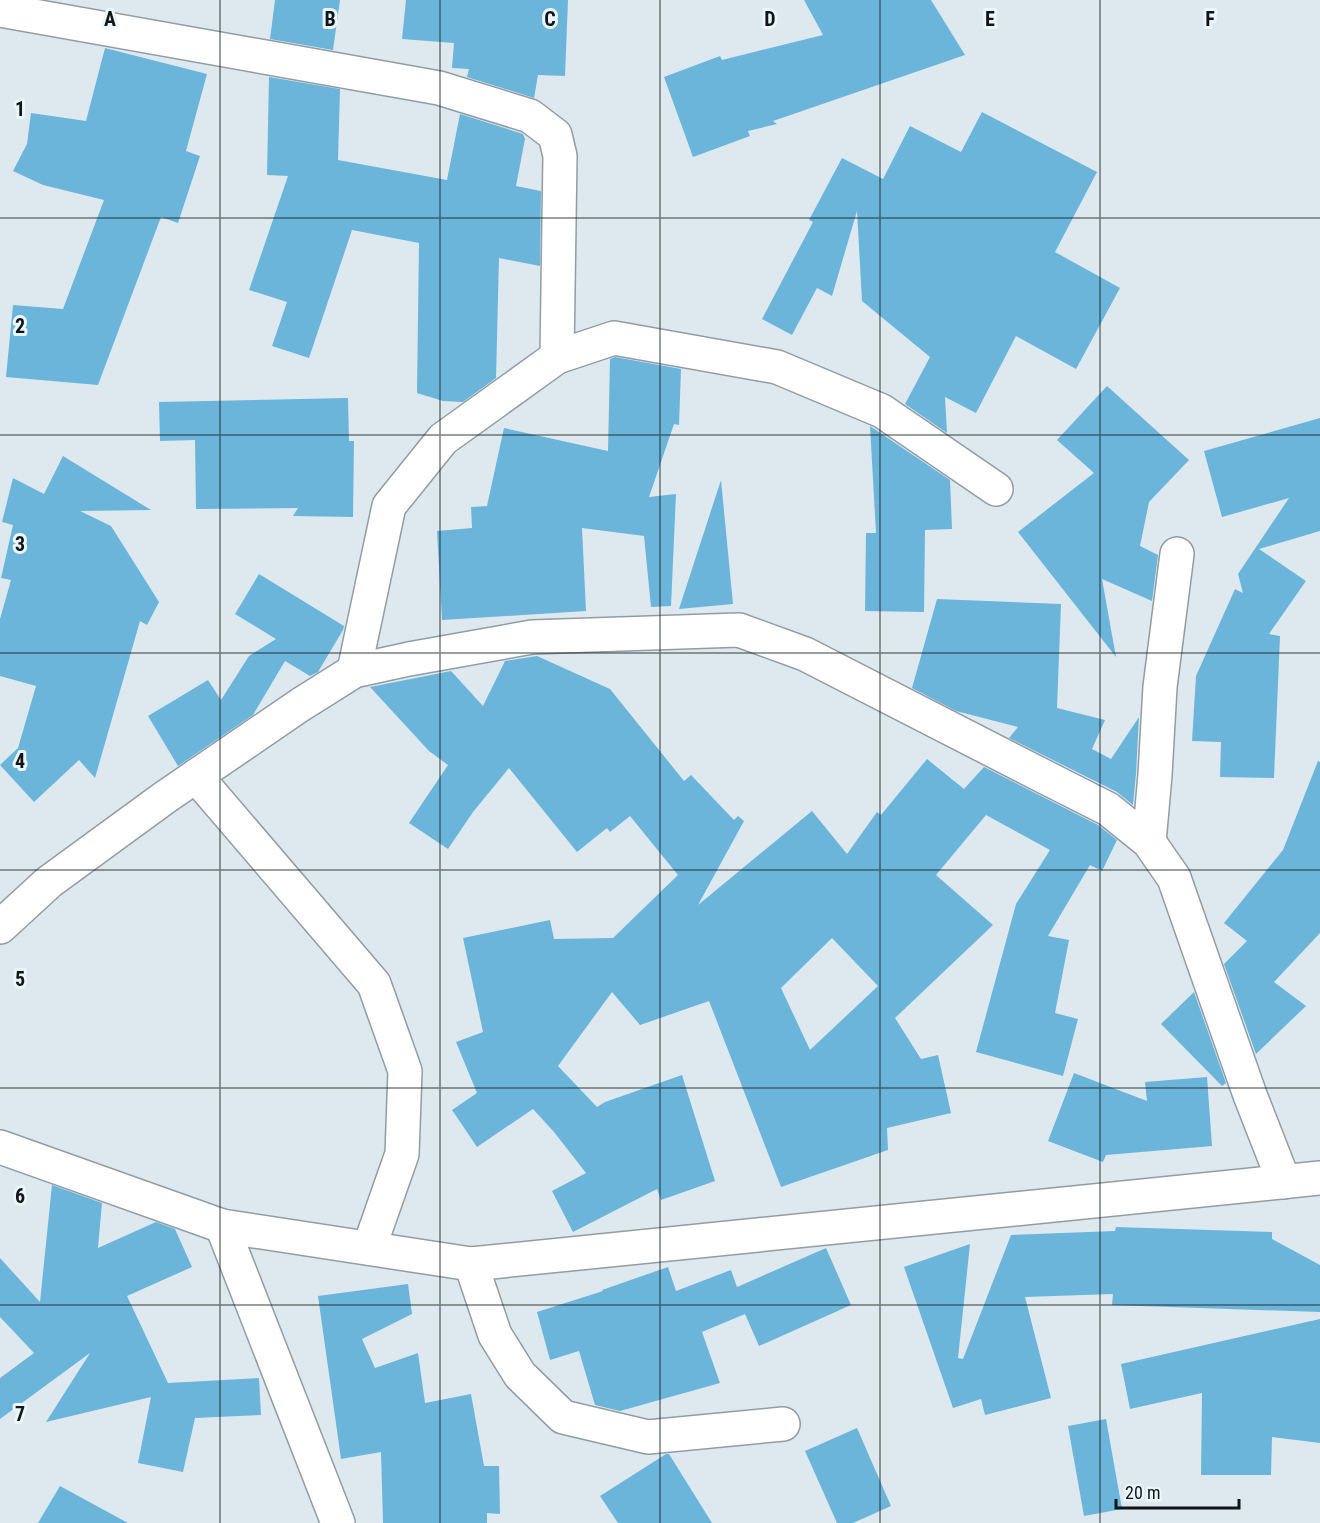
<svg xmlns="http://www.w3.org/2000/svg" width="1320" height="1523" viewBox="0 0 1320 1523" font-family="'Roboto Condensed',sans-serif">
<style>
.building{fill:#6bb5db;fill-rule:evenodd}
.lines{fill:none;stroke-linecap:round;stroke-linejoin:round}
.minor-casing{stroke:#929da3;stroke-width:36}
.minor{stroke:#fff;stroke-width:33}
.grid{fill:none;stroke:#111517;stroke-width:1.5;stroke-opacity:0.55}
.grid-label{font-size:20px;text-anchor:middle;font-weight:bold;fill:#111517;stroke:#eaf6fd;stroke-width:6;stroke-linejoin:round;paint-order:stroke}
</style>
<rect width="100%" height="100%" fill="#dde9ef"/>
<!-- building -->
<g class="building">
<polygon points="275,0 340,0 333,50 270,39"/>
<polygon points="406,0 568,0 565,76 538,75 534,98 467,77 469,69 452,68 454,43 402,39"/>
<polygon points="804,0 931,0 965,55 773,121 777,124 748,131 750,136 693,157 664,77 720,56 722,60 823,35"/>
<polygon points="105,48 207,74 186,151 200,156 178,223 161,217 98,385 6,377 13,305 63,309 104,200 43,185 13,171 27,144 31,113 86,121"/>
<polygon points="269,77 340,89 338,160 447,180 460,114 523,134 525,139 516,186 541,191 540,266 499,258 496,378 463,402 443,401 417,393 419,243 352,230 309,358 272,346 287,302 249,290 288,176 267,175"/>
<polygon points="982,112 1097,172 1055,252 1120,288 1076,369 1016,336 976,413 945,397 947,433 905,404 930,357 862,301 857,211 832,296 817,288 792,335 762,319 813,222 809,220 842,158 883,179 910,126 961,152"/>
<polygon points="615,357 681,369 679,425 674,424 649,497 676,494 671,606 651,607 644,536 582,528 586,611 442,620 437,531 472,528 471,507 487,506 504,428 608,451 610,359"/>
<polygon points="1107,386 1189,460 1149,502 1140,546 1158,555 1152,601 1102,579 1116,657 1018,532 1094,473 1057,440"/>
<polygon points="348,398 349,441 354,441 353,517 293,516 298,508 196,509 195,440 160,441 159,402"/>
<polygon points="1320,418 1320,531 1259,549 1306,581 1269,634 1280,636 1274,778 1220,777 1221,742 1192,741 1196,676 1235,589 1243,593 1238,574 1289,498 1222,517 1204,451"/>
<polygon points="870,426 950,480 952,529 925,530 924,612 865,611 866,533 876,533"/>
<polygon points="63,456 151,510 80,511 111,526 159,602 147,625 140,621 95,778 79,760 34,802 0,765 18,748 36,686 0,676 0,619 11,580 1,578 13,525 2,522 13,478 44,494"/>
<polygon points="721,480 733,604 679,609"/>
<polygon points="259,574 344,626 343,630 318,672 310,676 285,661 253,715 178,766 148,716 208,680 221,700 249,656 276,639 235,614"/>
<polygon points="937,599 1061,604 1057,708 1105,720 1092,749 1111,759 1139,717 1136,774 1133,805 1117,792 1009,738 1018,727 956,711 912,688"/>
<path d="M537,656L610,689L684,781L691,775L734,820L738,816L744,821L698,905L812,811L847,854L877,812L881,815L927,759L964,789L984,767L1098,825L1117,840L1102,871L1090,865L1048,936L1069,940L1055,1013L1078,1019L1063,1076L976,1052L1016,904L1050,850L986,815L936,875L993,925L895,1018L921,1059L938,1055L951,1113L887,1128L888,1150L781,1187L709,1001L640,1025L612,992L558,1066L597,1107L605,1102L682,1075L715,1181L661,1200L657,1189L573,1232L552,1191L586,1173L554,1132L533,1109L477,1147L452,1110L477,1093L456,1042L483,1032L463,938L550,920L554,939L613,938L678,875L630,816L610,832L607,828L577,852L509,768L473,812L448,849L409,823L448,765L429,751L370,687L451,671L483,706L505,661ZM832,938L878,986L810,1050L781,988Z"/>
<polygon points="1318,761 1320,762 1320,933 1274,982 1306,1006 1256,1054 1224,964 1247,941 1224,923 1283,850"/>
<polygon points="1194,992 1226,1083 1222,1086 1161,1024"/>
<polygon points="1074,1073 1147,1101 1145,1082 1207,1077 1212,1146 1106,1155 1103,1162 1048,1141"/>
<polygon points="52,1185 102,1203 98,1248 156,1222 175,1229 192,1267 127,1296 168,1383 259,1378 261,1415 195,1418 183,1472 138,1463 151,1397 46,1422 90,1353 0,1419 0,1378 34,1353 0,1317 0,1258 40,1302"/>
<polygon points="1116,1227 1272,1232 1272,1239 1320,1265 1320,1312 1112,1305 1113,1294 1025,1297 1051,1398 985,1415 981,1399 953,1408 904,1267 970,1244 958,1358 963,1359 1011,1235 1115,1231"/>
<polygon points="826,1248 851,1305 759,1346 745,1314 702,1332 720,1383 620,1411 595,1405 579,1351 550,1360 537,1312 603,1291 602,1290 668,1267 676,1291 731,1270 737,1287"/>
<polygon points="408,1284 412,1314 362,1339 375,1368 418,1353 425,1403 471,1394 484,1466 499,1466 500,1514 487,1513 487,1523 383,1523 381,1452 341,1459 318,1296"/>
<polygon points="1320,1319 1320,1443 1272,1437 1271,1475 1201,1475 1202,1393 1130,1409 1121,1364"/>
<polygon points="1106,1419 1122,1509 1084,1516 1068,1426"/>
<polygon points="857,1428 891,1506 853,1523 837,1523 805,1451"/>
<polygon points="666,1454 669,1454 712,1523 618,1523 600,1496"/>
<polygon points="60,1486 128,1523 38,1523"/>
</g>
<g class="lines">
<defs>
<g id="minor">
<polyline points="0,10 439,88 530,116 555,135 560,156 557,357"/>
<polyline points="354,671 389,506 443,439 557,357 614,338 777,367 882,411 996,489"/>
<polyline points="196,776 374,984 405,1071 402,1154 369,1248"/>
<polyline points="1149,842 1155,775 1160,687 1177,554"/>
<polyline points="0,927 49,882 164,798 300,705 354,671 409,659 532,637 739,630 805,654 1039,774 1108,809 1149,842 1174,878 1250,1095 1284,1182"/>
<polyline points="0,1147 222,1226 471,1264 1320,1178"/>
<polyline points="222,1226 338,1523"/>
<polyline points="471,1264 495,1335 520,1375 563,1417 648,1437 783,1424"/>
</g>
</defs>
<!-- minor casing -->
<use href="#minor" class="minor-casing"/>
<!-- minor -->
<use href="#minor" class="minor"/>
</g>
<!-- grid -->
<path class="grid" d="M220,0V1523M440,0V1523M660,0V1523M880,0V1523M1100,0V1523M0,218H1320M0,435H1320M0,653H1320M0,870H1320M0,1088H1320M0,1305H1320"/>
<g class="grid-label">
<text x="110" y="26">A</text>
<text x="330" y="26">B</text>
<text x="550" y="26">C</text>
<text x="770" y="26">D</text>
<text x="990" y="26">E</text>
<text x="1210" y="26">F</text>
<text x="20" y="116">1</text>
<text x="20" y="333">2</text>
<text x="20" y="551">3</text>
<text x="20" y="768">4</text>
<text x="20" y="986">5</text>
<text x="20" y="1203">6</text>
<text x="20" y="1421">7</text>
</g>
<!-- scale -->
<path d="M1116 1499v9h123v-9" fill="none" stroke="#111517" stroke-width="3"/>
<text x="1125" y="1499" font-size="18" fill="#111517" stroke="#eaf6fd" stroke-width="4.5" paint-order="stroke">20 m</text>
</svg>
